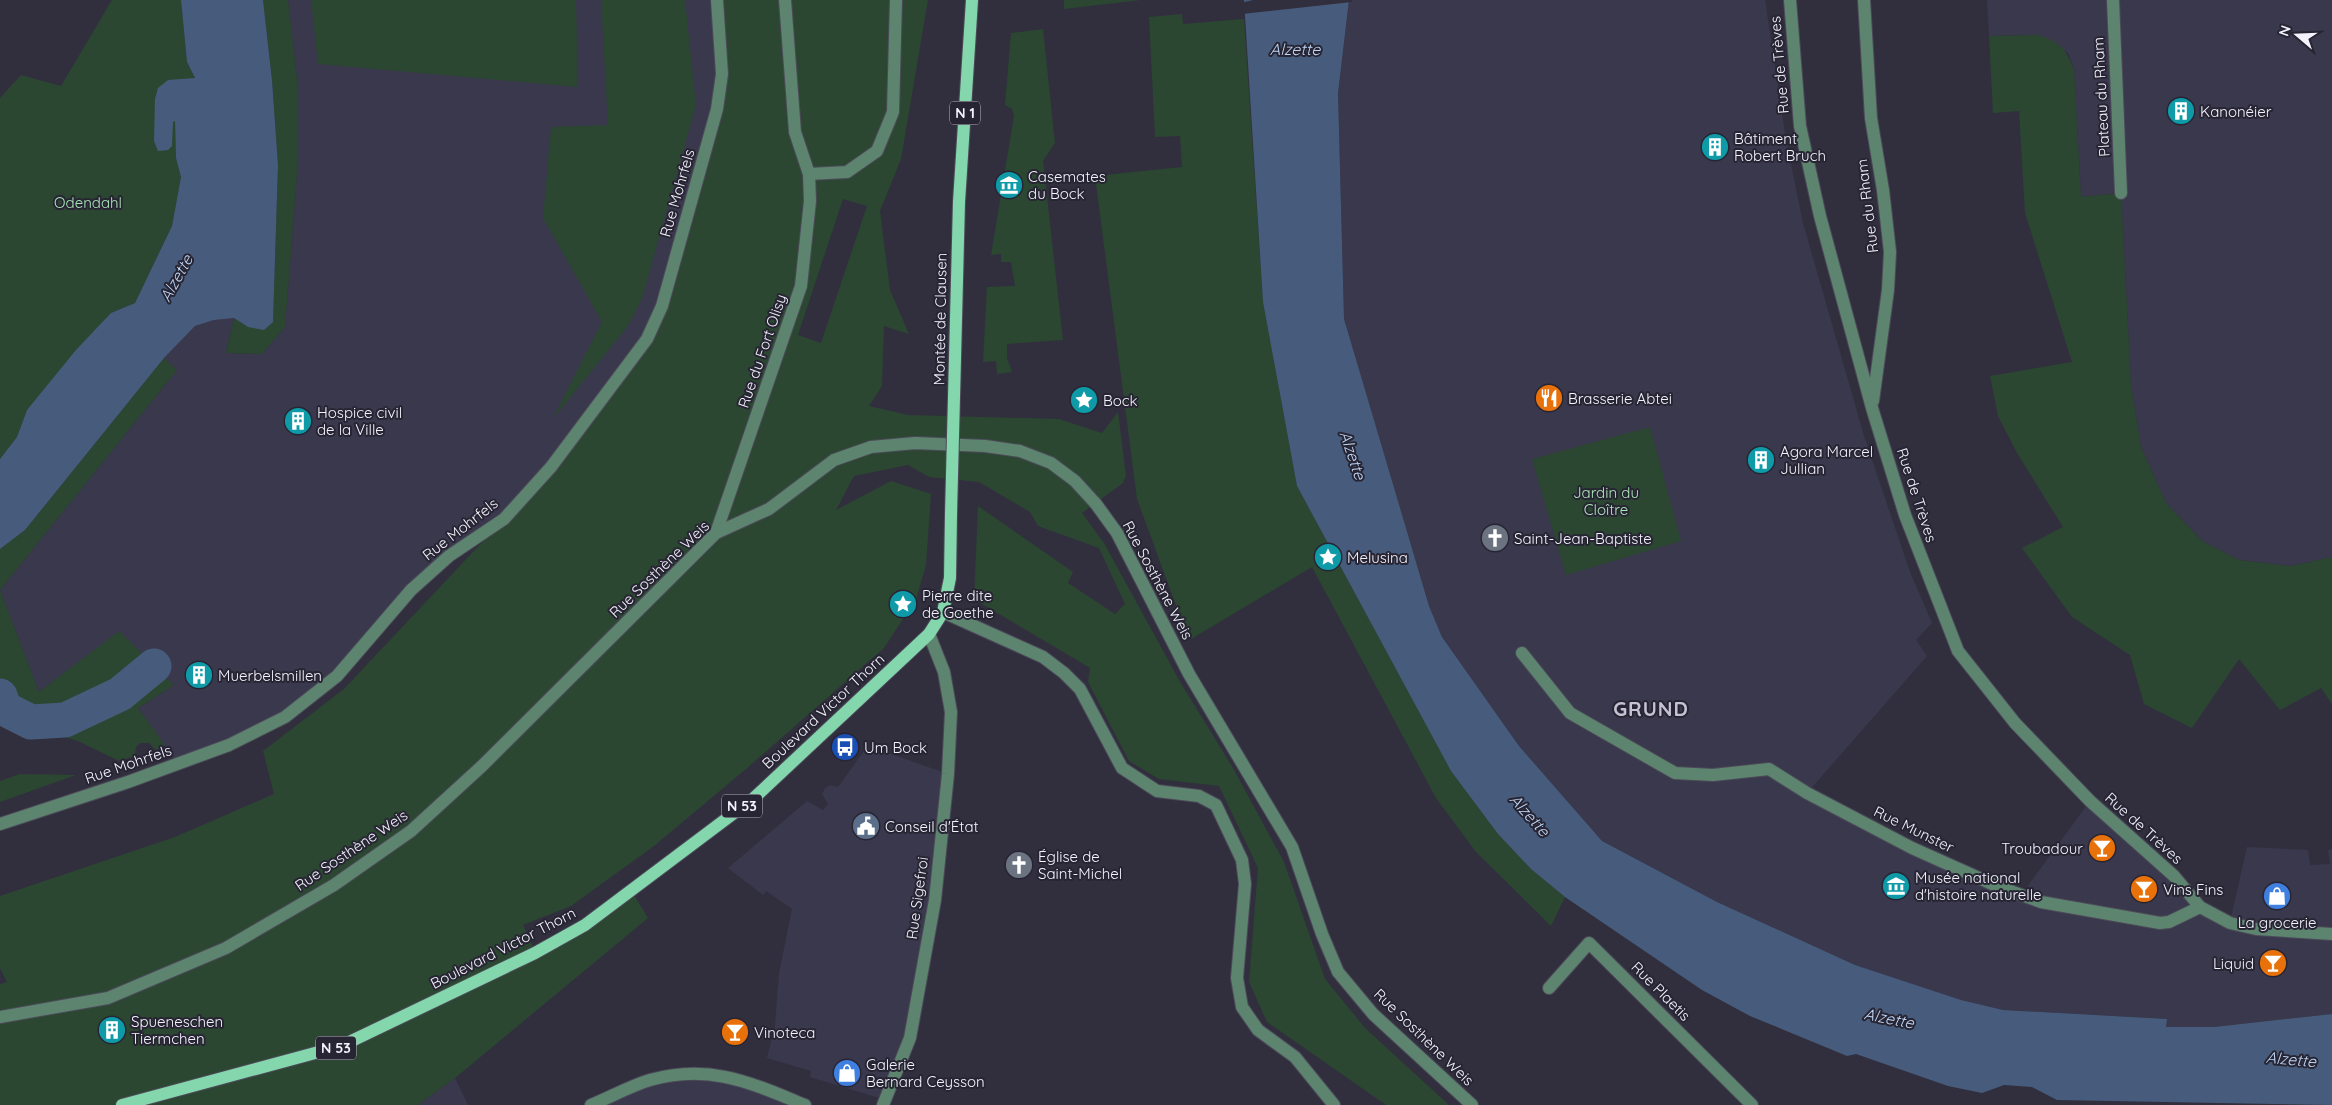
<svg xmlns="http://www.w3.org/2000/svg" width="2332" height="1105" viewBox="0 0 2332 1105" font-family="Quicksand,sans-serif">
<style>
.built{fill:#3a384c}
.green{fill:#2b4731;fill-rule:evenodd}
.water{fill:#475c7c}
.pier{fill:#312f3e}
.lines{fill:none;stroke-linecap:round;stroke-linejoin:round}
.canal{stroke:#475c7c;stroke-width:35}
.minor-casing{stroke:#4c4a59;stroke-width:14}
.major-casing{stroke:#4c4a59;stroke-width:14}
.minor{stroke:#5d846f;stroke-width:12}
.major{stroke:#84d6ad;stroke-width:12}
.major-bridge-casing{stroke:#4c4a59;stroke-width:14;stroke-linecap:butt}
.major-bridge{stroke:#84d6ad;stroke-width:12}
.labels{text-anchor:middle;dominant-baseline:central;stroke-width:4;stroke-linejoin:round;paint-order:stroke}
.shield{fill:#272533;stroke:#b6b5c0;stroke-width:1}
.shield-label{font-size:14px;font-weight:bold;fill:#f4f3fd}
.street-label{font-size:15px;fill:#f4f3fd;stroke:#272533}
.poi-label{font-size:15px;fill:#f4f3fd;stroke:#272533;text-anchor:start}
.park-label{font-size:15px;fill:#abe6b7;stroke:#272533}
.water-label{font-size:16px;font-style:italic;fill:#bfd6f7;stroke:#272533}
.district-label{font-size:20px;font-weight:bold;letter-spacing:1px;fill:#c3c1d3;stroke:#272533}
</style>
<rect width="100%" height="100%" fill="#312f3e"/>
<!-- built -->
<g class="built">
<polygon points="288,0 717,0 722,74 647,339 504,519 449,556 337,676 285,717 178,764 138,708 174,685 119,632 39,692 0,590 177,370 164,358 195,326 214,320 234,318 226,353 262,354 285,327 298,162 298,87"/>
<polygon points="1349,0 1765,0 1786,140 1803,223 1864,436 1910,572 1932,623 1916,640 1927,656 1807,793 2021,895 2090,801 2200,907 2230,922 2247,847 2308,850 2310,865 2330,864 2328,850 2332,849 2332,1014 2214,1027 2166,1027 2166,1019 2003,1010 1961,1000 1855,965 1717,902 1602,841 1519,746 1442,637 1429,606 1372,419 1344,319 1338,93"/>
<polygon points="1987,0 2332,0 2332,557 2291,566 2239,560 2202,541 2166,503 2141,447 2131,384 2121,193 2081,197 2074,69 2068,53 2038,35 1989,36"/>
<polygon points="871,747 948,774 922,972 886,1100 810,1077 811,1071 767,1058 775,1026 779,973 792,909 766,891 763,895 728,868 807,801 823,810 828,804 822,794 825,788 830,785 838,787 864,751 867,753"/>
<polygon points="703,1073 805,1105 591,1105 649,1080"/>
<polygon points="455,1078 468,1105 418,1105"/>
</g>
<!-- green -->
<g class="green">
<polygon points="112,0 181,0 187,62 195,79 173,122 175,120 176,158 181,177 172,226 135,303 111,313 27,410 17,437 0,459 0,98 21,75 61,86"/>
<polygon points="263,0 288,0 298,87 298,162 285,327 262,354 226,353 234,318 248,327 273,322 278,165 272,80"/>
<polygon points="311,0 576,0 578,87 318,64"/>
<polygon points="601,0 685,0 696,105 642,299 628,326 552,420 602,322 543,218 551,127 608,125"/>
<path d="M717,0H928L901,159L880,211L890,290L909,334L884,326L882,386L869,406L908,415L1059,419L1102,433L1118,412L1126,476L1123,483L1082,513L1104,543L1179,680L1233,768L1284,862L1325,979L1365,1028L1449,1105H1386L1267,1022L1249,982L1258,868L1219,786L1159,779L1129,761L1088,682L1090,668L974,599L978,506L1073,572L1068,583L1115,614L1125,604L1099,548L1038,526L1030,512L979,482L929,477L908,465L854,476L836,510L891,481L931,494L926,565L916,599L884,648L746,769L654,846L571,906L523,925L536,953L631,890L648,918L455,1078L418,1105H0V984L7,982L0,968V896L175,837L274,794L263,751L344,689L504,519L647,339L717,109ZM843,199L867,206L821,343L798,335Z"/>
<polygon points="1064,0 1141,0 1064,9"/>
<polygon points="1182,14 1183,24 1244,19 1263,302 1297,486 1451,771 1498,834 1531,869 1565,897 1551,926 1476,852 1436,798 1312,567 1191,639 1184,627 1137,499 1095,176 1182,167 1180,136 1155,137 1149,17"/>
<polygon points="1043,29 1055,143 1043,161 1063,340 1007,344 1007,358 1012,372 997,374 996,361 983,362 987,287 1015,286 1011,262 1001,262 1001,254 991,255 1014,116 1012,109 1005,105 1011,33"/>
<path d="M2038,35C2060,42 2065,48 2074,69L2081,197L2121,193L2131,384L2141,447L2166,503L2202,541L2239,560L2291,566L2332,557V704L2321,688L2280,710L2239,659L2192,728L2144,704L2130,655L2072,617L2022,548L2063,527L2017,453L1998,416L1990,376L2072,362L2025,213L2019,111L1993,113L1989,36Z"/>
<polygon points="164,358 177,370 0,590 0,549 25,530"/>
<polygon points="1650,427 1681,541 1566,575 1532,459"/>
<polygon points="0,590 39,692 119,631 174,685 138,708 165,745 156,750 149,743 140,743 136,747 135,756 119,761 78,741 0,718"/>
<polygon points="20,774 76,775 0,802 0,781"/>
</g>
<!-- water -->
<g class="water">
<polygon points="181,0 263,0 272,80 278,165 273,322 264,330 248,327 234,318 214,320 195,326 164,358 25,530 0,549 0,459 17,437 27,410 76,350 111,313 135,303 172,226 181,177 176,158 175,121 173,122 172,146 168,150 158,151 154,141 155,99 158,88 168,80 195,78 187,62"/>
<polygon points="1244,0 1349,0 1338,93 1344,319 1429,606 1442,637 1519,746 1602,841 1717,902 1855,965 1961,1000 2003,1010 2167,1019 2166,1027 2214,1027 2332,1014 2332,1105 2057,1100 2032,1087 2004,1085 1982,1093 1948,1086 1856,1054 1847,1056 1750,1016 1702,990 1565,897 1531,869 1498,834 1451,771 1297,486 1263,302"/>
</g>
<!-- pier -->
<polygon class="pier" points="1253,0 1352,0 1352,2 1242,14 1241,3"/>
<g class="lines">
<!-- canal -->
<polyline class="canal" points="0,696 5,709 31,722 65,720 120,694 154,666"/>
<defs>
<g id="minor">
<polyline points="1790,0 1800,126 1820,216 1872,408 1905,515 1958,651 2015,723 2090,801 2174,876 2200,907 2230,923 2256,929 2332,934"/>
<polyline points="1864,0 1871,118 1883,190 1890,252 1888,290 1873,401"/>
<polyline points="2113,0 2121,193"/>
<polyline points="809,174 847,172 877,151 893,112 896,0"/>
<polyline points="716,533 801,286 810,201 809,174 795,132 785,0"/>
<polyline points="943,612 1043,657 1064,673 1080,689 1122,768 1157,791 1199,796 1216,805 1242,860 1245,884 1237,978 1242,1007 1258,1030 1295,1057 1334,1105"/>
<polyline points="1522,653 1570,713 1675,773 1713,775 1769,769 1807,793 1912,848 1999,887 2041,902 2160,923 2169,922 2200,907"/>
<polyline points="0,824 128,782 229,745 285,717 337,676 411,590 449,556 504,519 551,467 647,339 662,306 717,109 722,74 717,0"/>
<polyline points="1549,988 1589,943 1752,1105"/>
<polyline points="0,1017 108,998 226,948 334,885 411,831 482,766 716,533 769,509 834,460 871,447 915,443 985,446 1020,451 1051,463 1075,481 1096,504 1117,533 1189,674 1292,847 1322,934 1338,972 1373,1014 1472,1105"/>
<path d="M591,1105C611,1097 630,1086 650,1080C710,1063 751,1083 805,1105"/>
<polyline points="883,1105 910,1038 935,900 948,774 951,712 944,672 929,634"/>
</g>
<g id="major">
<polyline points="954,397 959,202 972,0"/>
<polyline points="122,1105 341,1046 535,953 585,925 754,798 929,634 943,612 950,578 951,514"/>
</g>
</defs>
<!-- minor casing -->
<use href="#minor" class="minor-casing"/>
<!-- major casing -->
<use href="#major" class="major-casing"/>
<!-- minor -->
<use href="#minor" class="minor"/>
<!-- major -->
<use href="#major" class="major"/>
<defs>
<polyline id="major-bridge" points="951,514 954,397"/>
</defs>
<!-- major-bridge casing -->
<use href="#major-bridge" class="major-bridge-casing"/>
<!-- major-bridge -->
<use href="#major-bridge" class="major-bridge"/>
</g>
<!-- icons -->
<defs>
<symbol id="building-disc" viewBox="-11 -11 22 22"><circle r="9.5" fill="#0f9aa8" stroke="#272533"/><path d="M-4-6H4V6H1V3H-1V6H-4ZM-2.5-4.3h1.7v1.8h-1.7ZM.8-4.3h1.7v1.8H.8ZM-2.5-1h1.7V.8h-1.7ZM.8-1h1.7V.8H.8Z" fill="#fff"/></symbol>
<symbol id="museum-disc" viewBox="-11 -11 22 22"><circle r="9.5" fill="#0f9aa8" stroke="#272533"/><path d="M0-6L6-3V-2H-6V-3ZM-5-1h2V3h-2ZM-1-1h2V3h-2ZM3-1h2V3H3ZM-6 4H6V6H-6Z" fill="#fff"/></symbol>
<symbol id="restaurant-disc" viewBox="-11 -11 22 22"><circle r="9.5" fill="#e8710a" stroke="#272533"/><path d="M-5-6h1v4h1v-4h1v4h1v-4h1v5L-1.5 .5V6h-2V.5L-5-1ZM5-6V6H3V1.5H1.5Q1.5-4 5-6Z" fill="#fff"/></symbol>
<symbol id="sight-disc" viewBox="-11 -11 22 22"><circle r="9.5" fill="#0f9aa8" stroke="#272533"/><path d="M0-6L1.8-2.2L6-1.7L2.9 1.2L3.7 5.4L0 3.3L-3.7 5.4L-2.9 1.2L-6-1.7L-1.8-2.2Z" fill="#fff"/></symbol>
<symbol id="church-disc" viewBox="-11 -11 22 22"><circle r="9.5" fill="#6b7280" stroke="#272533"/><path d="M-1.2-6h2.4v3.5h3.3v2.4h-3.3V6h-2.4V-.1h-3.3v-2.4h3.3Z" fill="#fff"/></symbol>
<symbol id="bus-disc" viewBox="-11 -11 22 22"><circle r="9.5" fill="#1a4fb4" stroke="#272533"/><path d="M-5-6H5V4H4V6H2V4H-2V6H-4V4H-5ZM-3.5-4V0h7V-4ZM-3.5 1.2v1.5H-2V1.2ZM2 1.2v1.5H3.5V1.2Z" fill="#fff"/></symbol>
<symbol id="civic-disc" viewBox="-11 -11 22 22"><circle r="9.5" fill="#5c6f8a" stroke="#272533"/><path d="M-.6-6.5H3V-4.5H.6V-3L4-1V1h2V6H-6V1h2V-1L-.6-3ZM-1.2 2.5V6h2.4V2.5Z" fill="#fff"/></symbol>
<symbol id="bar-disc" viewBox="-11 -11 22 22"><circle r="9.5" fill="#e8710a" stroke="#272533"/><path d="M-6-5H6L.8 .8V4.5H3.5V6h-7V4.5H-.8V.8Z" fill="#fff"/></symbol>
<symbol id="shop-disc" viewBox="-11 -11 22 22"><circle r="9.5" fill="#3f7fe0" stroke="#272533"/><path d="M-5-2.5h2.3a2.7 3.5 0 0 1 5.4 0H5L5.5 6h-11ZM-1.5-2.5h3a1.5 2.3 0 0 0-3 0Z" fill="#fff"/></symbol>
</defs>
<g fill-rule="evenodd">
<use href="#building-disc" x="2165" y="95" width="32" height="32"/>
<use href="#building-disc" x="1699" y="131" width="32" height="32"/>
<use href="#museum-disc" x="993" y="169" width="32" height="32"/>
<use href="#restaurant-disc" x="1533" y="382" width="32" height="32"/>
<use href="#sight-disc" x="1068" y="384" width="32" height="32"/>
<use href="#building-disc" x="282" y="405" width="32" height="32"/>
<use href="#building-disc" x="1745" y="444" width="32" height="32"/>
<use href="#church-disc" x="1479" y="522" width="32" height="32"/>
<use href="#sight-disc" x="1312" y="541" width="32" height="32"/>
<use href="#sight-disc" x="887" y="588" width="32" height="32"/>
<use href="#building-disc" x="183" y="659" width="32" height="32"/>
<use href="#bus-disc" x="829" y="731" width="32" height="32"/>
<use href="#civic-disc" x="850" y="810" width="32" height="32"/>
<use href="#bar-disc" x="2086" y="832" width="32" height="32"/>
<use href="#church-disc" x="1003" y="849" width="32" height="32"/>
<use href="#museum-disc" x="1880" y="870" width="32" height="32"/>
<use href="#bar-disc" x="2128" y="873" width="32" height="32"/>
<use href="#shop-disc" x="2261" y="880" width="32" height="32"/>
<use href="#bar-disc" x="2257" y="947" width="32" height="32"/>
<use href="#building-disc" x="96" y="1014" width="32" height="32"/>
<use href="#bar-disc" x="719" y="1016" width="32" height="32"/>
<use href="#shop-disc" x="831" y="1057" width="32" height="32"/>
</g>
<g class="labels">
<!-- shield labels -->
<g class="shield">
<rect x="950" y="101.5" width="30" height="23" rx="4"/>
<rect x="722" y="794.5" width="40" height="23" rx="4"/>
<rect x="316" y="1036.5" width="40" height="23" rx="4"/>
</g>
<g class="shield-label">
<text x="965" y="113">N 1</text>
<text x="742" y="806">N 53</text>
<text x="336" y="1048">N 53</text>
</g>
<!-- street labels -->
<g class="street-label">
<text transform="translate(1779 65) rotate(-95)">Rue de Trèves</text>
<text transform="translate(2101 97) rotate(-93)">Plateau du Rham</text>
<text transform="translate(677 193) rotate(-74)">Rue Mohrfels</text>
<text transform="translate(1867 206) rotate(-97)">Rue du Rham</text>
<text transform="translate(940 319) rotate(-89)">Montée de Clausen</text>
<text transform="translate(762 351) rotate(-71)">Rue du Fort Olisy</text>
<text transform="translate(1917 495) rotate(72)">Rue de Trèves</text>
<text transform="translate(460 529) rotate(-38)">Rue Mohrfels</text>
<text transform="translate(659 569) rotate(-44)">Rue Sosthène Weis</text>
<text transform="translate(1158 580) rotate(62)">Rue Sosthène Weis</text>
<text transform="translate(823 711) rotate(-43)">Boulevard Victor Thorn</text>
<text transform="translate(128 764) rotate(-19)">Rue Mohrfels</text>
<text transform="translate(2144 828) rotate(42)">Rue de Trèves</text>
<text transform="translate(1914 829) rotate(26)">Rue Munster</text>
<text transform="translate(351 850) rotate(-34)">Rue Sosthène Weis</text>
<text transform="translate(917 898) rotate(-82)">Rue Sigefroi</text>
<text transform="translate(503 948) rotate(-27)">Boulevard Victor Thorn</text>
<text transform="translate(1661 991) rotate(45)">Rue Plaetis</text>
<text transform="translate(1424 1037) rotate(44)">Rue Sosthène Weis</text>
</g>
<!-- poi labels -->
<g class="poi-label">
<text x="2200" y="111">Kanonéier</text>
<text x="1734" y="138">Bâtiment<tspan x="1734" dy="17">Robert Bruch</tspan></text>
<text x="1028" y="176">Casemates<tspan x="1028" dy="17">du Bock</tspan></text>
<text x="1568" y="398">Brasserie Abtei</text>
<text x="1103" y="400">Bock</text>
<text x="317" y="412">Hospice civil<tspan x="317" dy="17">de la Ville</tspan></text>
<text x="1780" y="451">Agora Marcel<tspan x="1780" dy="17">Jullian</tspan></text>
<text x="1514" y="538">Saint-Jean-Baptiste</text>
<text x="1347" y="557">Melusina</text>
<text x="922" y="595">Pierre dite<tspan x="922" dy="17">de Goethe</tspan></text>
<text x="218" y="675">Muerbelsmillen</text>
<text x="864" y="747">Um Bock</text>
<text x="885" y="826">Conseil d'État</text>
<text x="2083" y="848" text-anchor="end">Troubadour</text>
<text x="1038" y="856">Église de<tspan x="1038" dy="17">Saint-Michel</tspan></text>
<text x="1915" y="877">Musée national<tspan x="1915" dy="17">d'histoire naturelle</tspan></text>
<text x="2163" y="889">Vins Fins</text>
<text x="2277" y="922" text-anchor="middle">La grocerie</text>
<text x="2254" y="963" text-anchor="end">Liquid</text>
<text x="131" y="1021">Spueneschen<tspan x="131" dy="17">Tiermchen</tspan></text>
<text x="754" y="1032">Vinoteca</text>
<text x="866" y="1064">Galerie<tspan x="866" dy="17">Bernard Ceysson</tspan></text>
</g>
<!-- park labels -->
<g class="park-label">
<text x="88" y="202">Odendahl</text>
<text x="1606" y="492">Jardin du<tspan x="1606" dy="17">Cloître</tspan></text>
</g>
<!-- water labels -->
<g class="water-label">
<text x="1295" y="49">Alzette</text>
<text transform="translate(176 278) rotate(-61)">Alzette</text>
<text transform="translate(1353 455) rotate(71)">Alzette</text>
<text transform="translate(1530 815) rotate(48)">Alzette</text>
<text transform="translate(1889 1018) rotate(11)">Alzette</text>
<text transform="translate(2291 1059) rotate(5)">Alzette</text>
</g>
<!-- district labels -->
<g class="district-label">
<text x="1651" y="708">GRUND</text>
</g>
</g>
<!-- north arrow -->
<g transform="translate(2297 35) rotate(289)" stroke="#272533" stroke-width="4" paint-order="stroke">
<path d="M0-4L9 19L0 12L-9 19Z" fill="#f4f3fd"/>
<text y="-8" font-size="14" font-weight="bold" text-anchor="middle" fill="#f4f3fd">N</text>
</g>
</svg>
